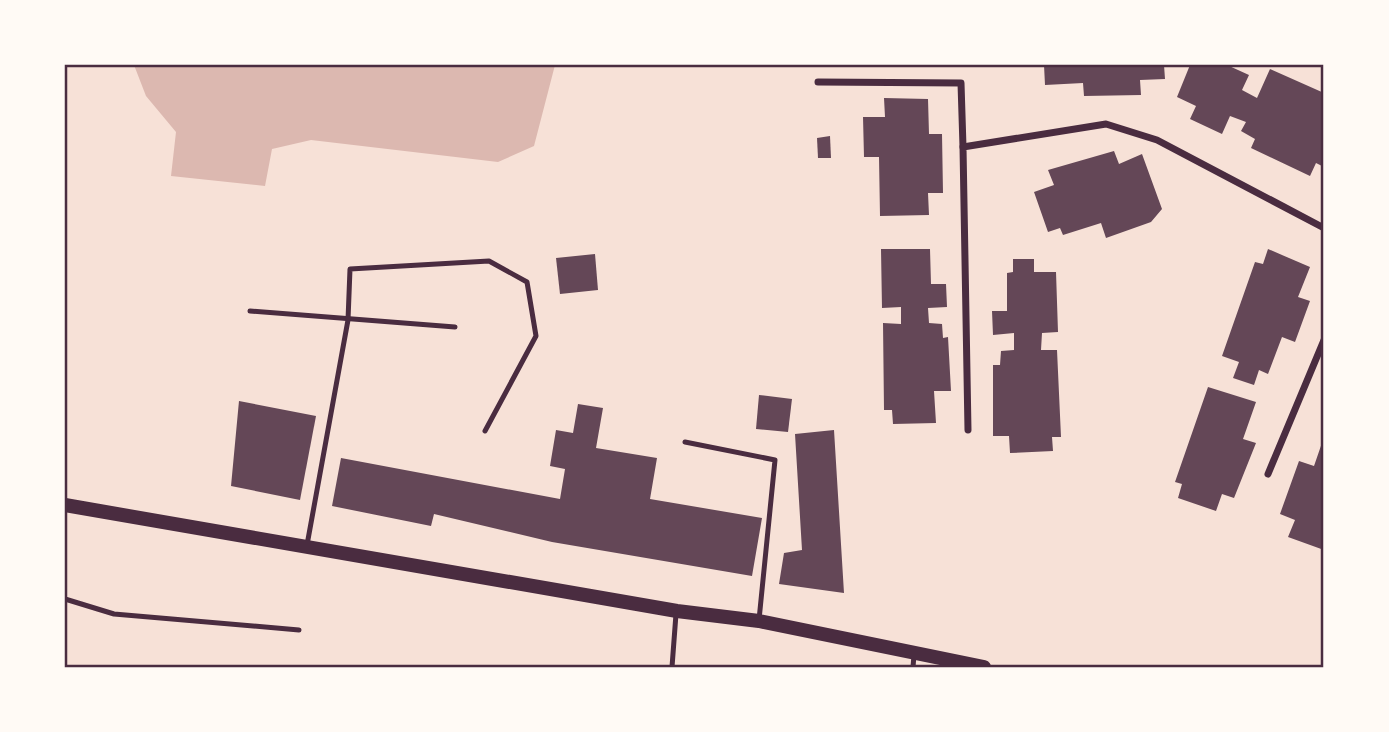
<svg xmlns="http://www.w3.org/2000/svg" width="1389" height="732" viewBox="0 0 1389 732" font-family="Mulish,sans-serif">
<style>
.water{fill:#dcb8b0}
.building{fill:#644757}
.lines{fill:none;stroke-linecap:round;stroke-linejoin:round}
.service{stroke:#4a2c40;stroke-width:5}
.minor{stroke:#4a2c40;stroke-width:7}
.secondary{stroke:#4a2c40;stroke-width:14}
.neatline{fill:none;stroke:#4a2c40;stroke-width:2.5}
</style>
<rect width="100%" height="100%" fill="#f7e1d7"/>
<!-- water -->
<polygon class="water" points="134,65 555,65 534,146 498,162 311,140 272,149 265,186 171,176 176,132 146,96"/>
<!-- building -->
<g class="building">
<polygon points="1044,65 1164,65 1165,79 1140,80 1141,95 1084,96 1083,83 1045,85"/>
<polygon points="1190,65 1227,65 1249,75 1242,90 1257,98 1270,69 1324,93 1324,167 1316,163 1310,176 1251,148 1255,139 1241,131 1246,122 1230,116 1222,134 1190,119 1196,106 1177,97"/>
<polygon points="884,98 928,99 929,134 942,134 943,193 928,193 929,215 880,216 879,157 864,157 863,117 885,117"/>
<polygon points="830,136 831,158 818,158 817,138"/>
<polygon points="1114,151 1119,164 1142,154 1162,209 1151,222 1106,238 1101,223 1063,235 1060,228 1048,232 1034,192 1054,185 1048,170"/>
<polygon points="881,249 930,249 931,284 946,284 947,307 928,308 929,323 942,324 943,338 948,337 951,391 934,391 936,423 893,424 892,410 884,410 883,323 901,324 901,307 882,308"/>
<polygon points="1268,249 1310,267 1298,297 1310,301 1295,342 1282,337 1268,374 1259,370 1254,385 1233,378 1239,362 1222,356 1255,262 1263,264"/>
<polygon points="595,254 598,290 560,294 556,258"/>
<polygon points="1013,259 1034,259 1034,272 1056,272 1058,332 1042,333 1041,350 1057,350 1061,437 1052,437 1053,451 1010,453 1009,436 993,436 993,365 1000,365 1001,351 1014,350 1014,333 993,335 992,311 1007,311 1007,273 1013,272"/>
<polygon points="1208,387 1256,402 1243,439 1256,443 1234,498 1222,494 1216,511 1178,498 1182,484 1175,482"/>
<polygon points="759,395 792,399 788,432 756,429"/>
<polygon points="239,401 316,416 300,500 231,486"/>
<polygon points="578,404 603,408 596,448 657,458 650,499 762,518 752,576 552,542 434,514 431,526 332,506 341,458 560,499 565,469 550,466 556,430 573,433"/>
<polygon points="834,430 844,593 779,584 784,553 802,550 795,434"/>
<polygon points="1324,437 1324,550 1288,537 1295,520 1280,514 1299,461 1314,466"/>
</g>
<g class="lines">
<!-- service -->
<g class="service">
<polyline points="250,311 455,327"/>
<polyline points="685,442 775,460 759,620"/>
<polyline points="307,545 348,320 350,269 489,261 527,282 536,336 485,431"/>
<polyline points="65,599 114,614 299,630"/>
<polyline points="672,667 676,614"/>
<polyline points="913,667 914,655"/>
</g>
<!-- minor -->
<g class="minor">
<polyline points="818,82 961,83 963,147"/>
<polyline points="968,430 963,147 1106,124 1157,140 1324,228"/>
<polyline points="1268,474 1324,340"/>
</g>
<!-- secondary -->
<polyline class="secondary" points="65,505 677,611 759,621 984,667"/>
</g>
<!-- border -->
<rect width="1389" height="732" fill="none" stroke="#fffaf5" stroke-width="133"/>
<rect x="66" y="66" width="1256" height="600" class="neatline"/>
</svg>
